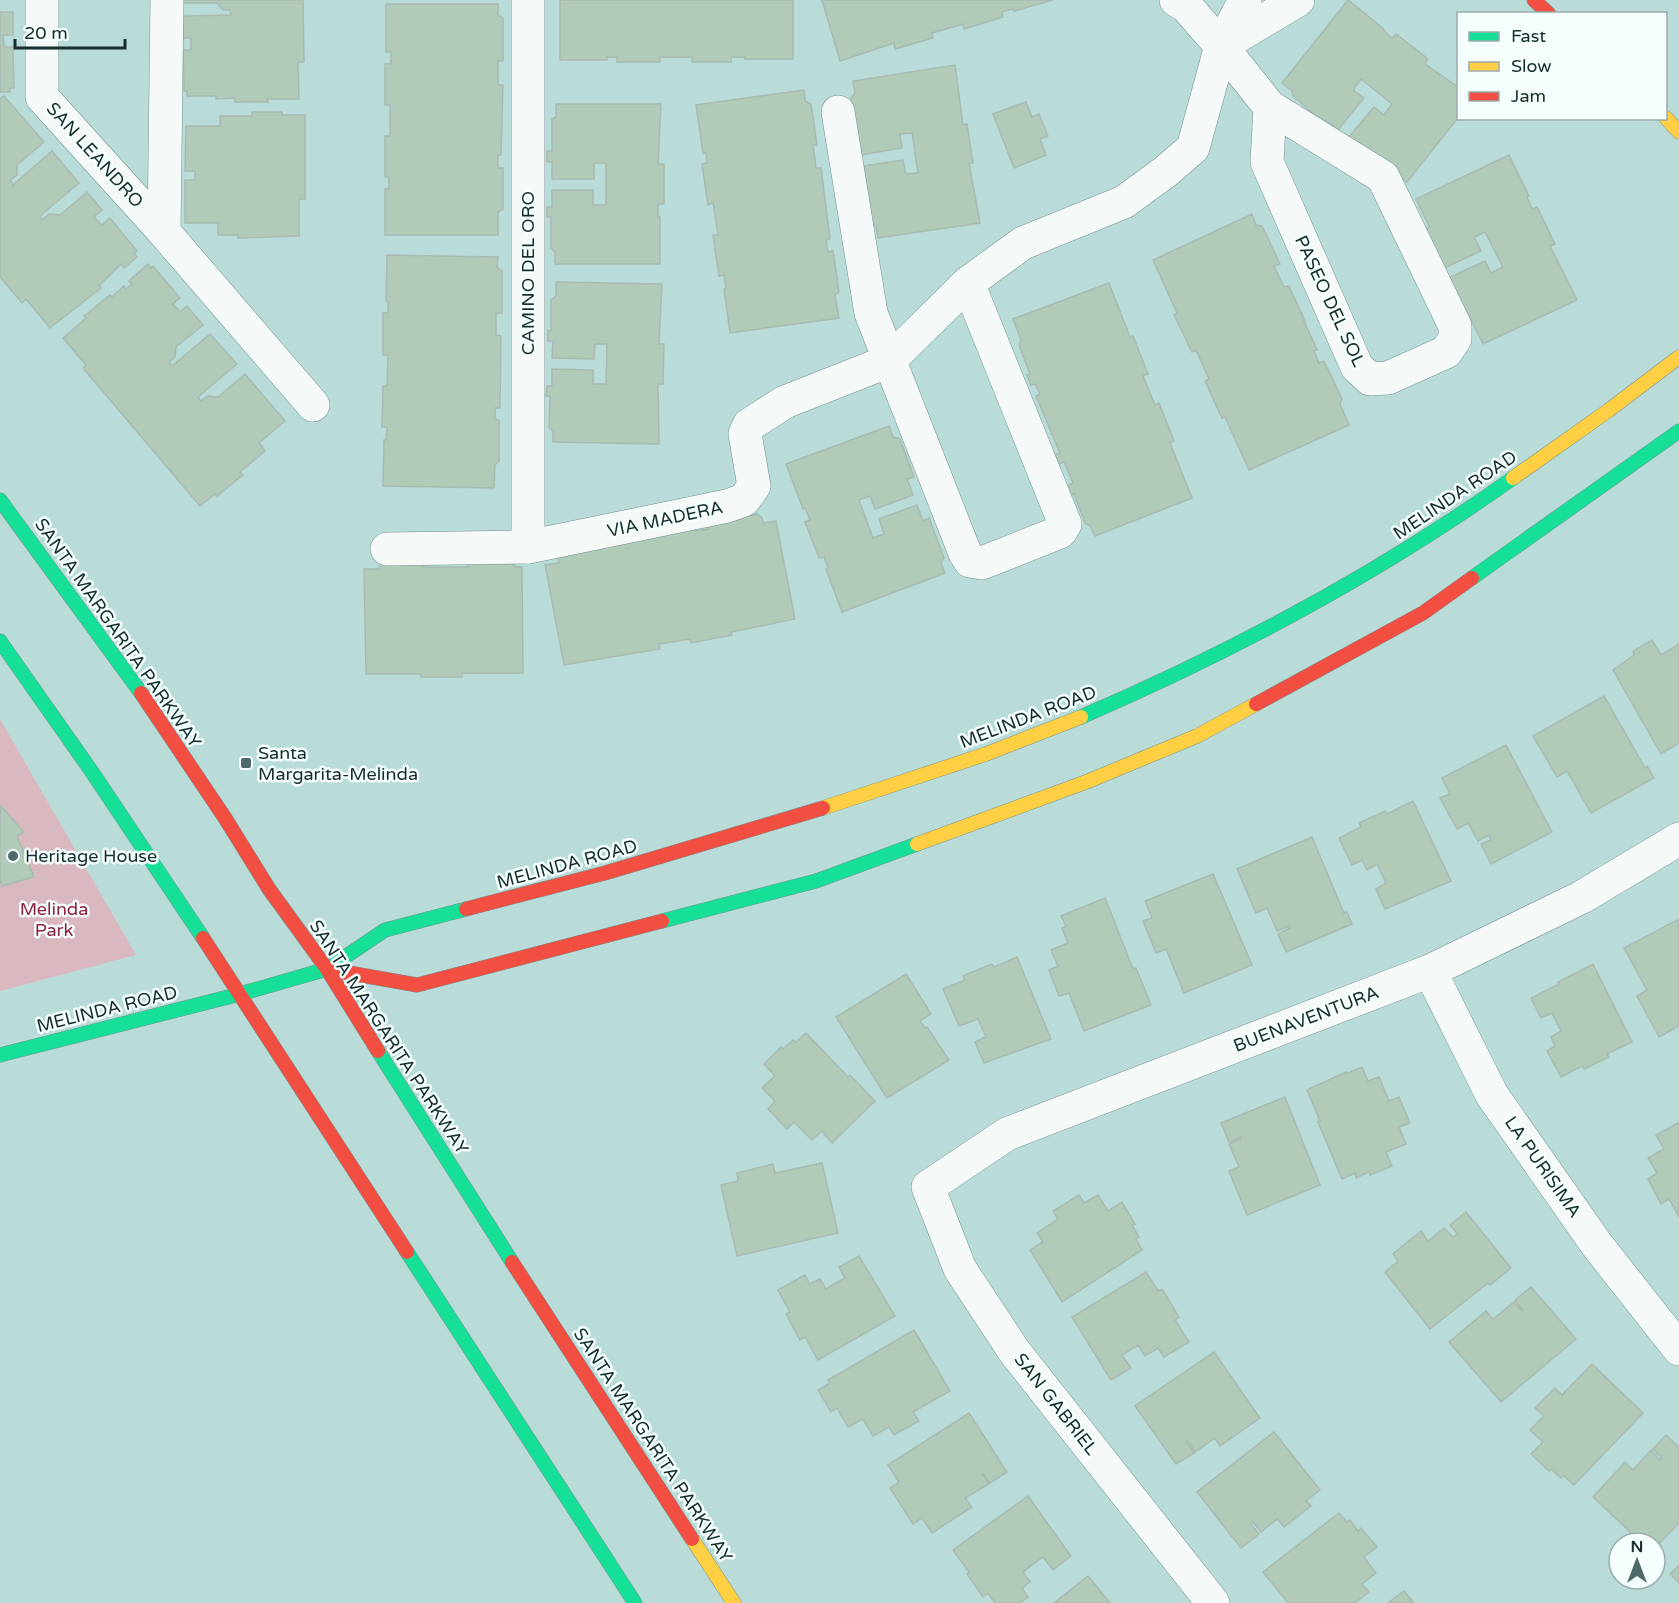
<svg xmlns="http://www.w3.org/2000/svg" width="1679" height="1603" viewBox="0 0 1679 1603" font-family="'Varela Round',sans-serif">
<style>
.green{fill:#d9b9bf}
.building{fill:#b2cab8;stroke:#a8bbb2;stroke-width:1.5}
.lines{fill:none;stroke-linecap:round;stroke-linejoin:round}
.street-casing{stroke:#76918f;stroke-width:34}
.fast-casing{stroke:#76918f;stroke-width:15}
.slow-casing{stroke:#76918f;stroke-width:15}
.jam-casing{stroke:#76918f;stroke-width:15}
.street{stroke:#f5faf9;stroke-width:33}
.fast{stroke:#16e098;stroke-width:14}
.slow{stroke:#ffcf43;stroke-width:14}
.jam{stroke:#f24e42;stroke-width:14}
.poi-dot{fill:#4f6a69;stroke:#f4fffe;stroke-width:2}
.labels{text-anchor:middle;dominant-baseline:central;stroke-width:5;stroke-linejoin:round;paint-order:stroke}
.street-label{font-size:18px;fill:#152d2c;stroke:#f4fffe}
.poi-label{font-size:18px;fill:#152d2c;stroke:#f4fffe;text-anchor:start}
.park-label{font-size:18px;fill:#912140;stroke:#f4fffe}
</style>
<rect width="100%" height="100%" fill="#badcd9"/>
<!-- green -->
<polygon class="green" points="0,719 136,955 0,991"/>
<!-- building -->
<g class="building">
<polygon points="183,0 303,0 304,62 298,62 299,99 267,99 268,102 235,102 235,98 216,99 216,96 187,96 187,91 184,91 183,50 191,50 191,38 183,38 183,16 231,15 230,10 223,10 217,3 183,3"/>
<polygon points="560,0 793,0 793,59 745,59 745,57 731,57 731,62 692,62 692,57 660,57 660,62 617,62 617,57 607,57 607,60 560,60"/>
<polygon points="822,0 1053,0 1014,11 1013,9 1002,12 1003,17 964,29 963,24 932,33 933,38 895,49 894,43 840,61"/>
<polygon points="1348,0 1384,29 1383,30 1392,38 1396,34 1428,59 1425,64 1458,87 1458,118 1407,182 1348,138 1374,107 1384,115 1392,104 1361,79 1353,90 1364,98 1338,130 1326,120 1323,125 1314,118 1316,116 1293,96 1292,91 1282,83"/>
<polygon points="386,4 498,4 498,15 503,18 503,61 498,61 498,85 503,85 501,155 498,155 498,168 503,168 503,209 498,212 498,235 385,235 385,189 389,189 389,177 385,177 385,136 390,136 390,105 385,105 385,64 391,64 391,52 386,52"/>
<polygon points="0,12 13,12 13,35 3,35 4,47 13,47 14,88 10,88 10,92 0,92"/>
<polygon points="955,65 963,125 967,124 973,163 969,163 980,223 878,238 876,226 871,224 864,166 903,160 906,174 918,173 912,133 900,134 902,148 862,155 859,138 855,139 856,128 851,98 855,93 853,81"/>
<polygon points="804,90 805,101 811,104 817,145 813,145 816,168 821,168 830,239 826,240 828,252 833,251 839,292 835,295 839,318 730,333 724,289 726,288 724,275 719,276 713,235 718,235 713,203 708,205 702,164 707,163 706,153 703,153 696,105"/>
<polygon points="4,96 44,142 17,165 17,175 10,180 13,185 52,151 79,183 40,216 42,220 49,214 60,215 87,192 102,210 94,217 102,225 110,218 137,251 134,253 137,257 124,268 121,264 99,286 101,288 50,328 26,299 22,303 0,277 0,99"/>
<polygon points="1026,102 1032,117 1039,114 1048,136 1040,139 1046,155 1014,168 993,114"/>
<polygon points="556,104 661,104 658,164 664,164 664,204 658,204 658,217 660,217 660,264 555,264 555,252 551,248 551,217 547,217 547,207 552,207 552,190 593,190 593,205 606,205 606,163 594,163 594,179 552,179 552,162 547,162 547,151 552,151 552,119 556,117"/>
<polygon points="252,112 282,112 282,115 305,115 305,199 299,199 299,236 238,238 238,235 218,235 218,223 185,223 185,180 195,180 195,171 185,171 186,126 220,126 220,116 252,116"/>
<polygon points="1509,155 1529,196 1527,197 1532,209 1537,207 1555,244 1550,246 1577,300 1483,344 1470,317 1466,315 1448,278 1485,261 1491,273 1503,267 1485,232 1474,237 1481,251 1444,268 1427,246 1433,243 1427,230 1429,226 1416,199"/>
<polygon points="1252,214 1256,225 1262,226 1280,264 1274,266 1284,287 1289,286 1305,321 1304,321 1317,350 1314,351 1319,363 1324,361 1342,399 1340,404 1349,425 1249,470 1225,417 1222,418 1205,381 1209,379 1196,350 1192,352 1174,315 1177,313 1153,260"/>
<polygon points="387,255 498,257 497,267 502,271 502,313 496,313 496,335 501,336 500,408 495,408 495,419 499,420 499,461 495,465 494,488 383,486 384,440 386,440 387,427 382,427 383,386 387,386 388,355 383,355 383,313 388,313 388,301 386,301"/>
<polygon points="148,264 151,268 153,266 180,298 173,304 180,312 187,306 203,325 176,347 175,357 169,362 172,366 210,334 237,364 198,397 201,401 208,396 218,397 245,374 285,421 259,443 265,451 240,472 243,475 217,496 215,494 200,506 83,368 86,365 63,338 86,318 84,316 110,295 112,297 124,286 126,289 132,284 129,281"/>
<polygon points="556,282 662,284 659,344 664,344 663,384 658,384 659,444 553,442 553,431 549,428 550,396 546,396 547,386 552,386 552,369 593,370 593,384 606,384 607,344 595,344 594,359 552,358 553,341 548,341 548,330 551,331 551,300 556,296"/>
<polygon points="1109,283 1130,337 1133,336 1148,374 1143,376 1155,405 1159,403 1174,441 1170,443 1192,498 1095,536 1090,526 1085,523 1074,494 1071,495 1067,486 1073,483 1064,462 1058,464 1055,455 1060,453 1036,396 1040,394 1035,384 1031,385 1027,375 1030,374 1019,345 1021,340 1013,319"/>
<polygon points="889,426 893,437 900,439 914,477 907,479 913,495 875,509 870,496 859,500 873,538 884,534 879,519 917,505 923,521 929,518 944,558 941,563 945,573 842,612 826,569 828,568 824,557 819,558 805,522 810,520 805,508 803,509 786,464"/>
<polygon points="757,514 762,518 763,523 776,521 795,619 731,632 732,635 691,643 690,639 659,644 660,649 564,665 545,565 559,563 558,558 561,552 695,526 695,531 708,529 707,523"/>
<polygon points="468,561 512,563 516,567 522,567 523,673 462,673 462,677 421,677 421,674 366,674 364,569 378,569 382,564 424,562 424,567 468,567"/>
<polygon points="1652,640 1661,655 1679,644 1679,743 1661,754 1613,670 1634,655 1633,651"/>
<polygon points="1604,696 1645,768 1647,766 1654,778 1591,813 1567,771 1557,777 1533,736"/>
<polygon points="1506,745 1552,832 1491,864 1481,844 1491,840 1489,835 1478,841 1468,823 1457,829 1440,798 1450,794 1442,778"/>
<polygon points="1413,801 1451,881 1385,909 1376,889 1386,883 1377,864 1367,870 1362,860 1352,865 1339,838 1361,827 1359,823 1385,811 1387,814"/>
<polygon points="0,805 24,832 17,836 34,877 2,886 0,880"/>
<polygon points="1312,837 1344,913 1347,912 1352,924 1286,952 1278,934 1290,928 1289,926 1277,931 1267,908 1256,913 1237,869"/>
<polygon points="1213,874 1252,965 1184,993 1166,949 1156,953 1143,921 1152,918 1145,901"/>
<polygon points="1105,898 1133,969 1136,968 1151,1005 1084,1031 1069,993 1059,996 1049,970 1058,966 1051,950 1068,943 1062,928 1066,926 1061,916"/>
<polygon points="1679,919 1679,1026 1659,1037 1637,996 1647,990 1624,948"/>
<polygon points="1017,957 1051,1039 984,1063 975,1042 986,1037 978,1019 959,1026 943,989 965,980 963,976 992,964 994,967"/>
<polygon points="1593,964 1632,1042 1607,1054 1609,1057 1584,1069 1582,1066 1561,1077 1547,1051 1555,1046 1551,1037 1561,1031 1552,1013 1541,1018 1531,998 1559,984 1558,982"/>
<polygon points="906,974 931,1014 920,1021 925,1028 927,1027 949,1060 887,1098 836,1017"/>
<polygon points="806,1033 848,1077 850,1075 875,1101 832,1143 822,1131 812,1140 794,1122 787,1129 768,1109 775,1101 762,1088 775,1076 764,1064 781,1047 783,1049 793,1040 796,1042"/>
<polygon points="1362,1067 1368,1081 1379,1077 1389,1101 1399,1097 1410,1123 1399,1127 1406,1144 1386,1152 1392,1166 1370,1175 1369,1172 1356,1178 1355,1173 1342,1179 1318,1122 1320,1121 1307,1090 1346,1072 1346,1074"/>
<polygon points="1285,1097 1320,1185 1247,1215 1229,1171 1239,1167 1229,1144 1241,1139 1241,1137 1229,1142 1221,1123"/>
<polygon points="1678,1123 1679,1125 1679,1217 1669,1199 1661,1204 1648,1179 1657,1173 1648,1158 1664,1149 1656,1135"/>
<polygon points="822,1163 838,1233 737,1256 721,1185 738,1181 737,1173 773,1164 775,1173"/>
<polygon points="1079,1195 1084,1203 1098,1195 1108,1211 1122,1202 1135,1224 1132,1225 1139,1237 1136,1239 1142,1250 1062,1302 1030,1250 1043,1242 1037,1233 1058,1219 1053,1211"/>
<polygon points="1466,1212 1511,1268 1490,1285 1488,1283 1430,1329 1385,1272 1398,1261 1393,1254 1421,1231 1428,1241 1444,1228 1453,1237 1458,1234 1450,1225"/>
<polygon points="859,1256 895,1316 818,1360 805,1337 800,1340 786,1314 790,1312 778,1290 805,1275 810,1284 820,1279 826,1289 845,1278 839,1267"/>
<polygon points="1146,1272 1158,1291 1162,1289 1179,1317 1175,1320 1189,1342 1164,1357 1158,1348 1145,1356 1138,1345 1122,1355 1131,1368 1111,1380 1072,1317"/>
<polygon points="1531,1287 1576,1339 1501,1402 1449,1342 1486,1311 1493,1319 1514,1302 1522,1311 1523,1310 1515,1300"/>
<polygon points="914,1330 950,1391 913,1412 919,1421 894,1435 889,1427 873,1436 863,1419 848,1427 837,1408 831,1412 818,1390 830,1383 828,1380"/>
<polygon points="1214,1352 1260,1418 1220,1446 1215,1438 1195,1452 1188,1441 1186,1442 1194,1453 1176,1464 1135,1406"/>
<polygon points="1592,1364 1643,1413 1574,1485 1564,1476 1561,1478 1551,1469 1549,1471 1531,1454 1543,1442 1530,1430 1544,1416 1535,1408 1555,1388 1562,1395"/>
<polygon points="969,1413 1007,1472 990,1483 982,1473 989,1484 965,1498 972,1507 932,1533 922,1518 913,1524 890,1488 899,1482 888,1465"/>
<polygon points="1274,1432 1320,1490 1306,1501 1311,1506 1284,1527 1277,1519 1261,1532 1253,1522 1251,1524 1259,1534 1241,1548 1197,1492"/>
<polygon points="1666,1435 1679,1447 1679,1523 1655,1548 1655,1543 1642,1543 1593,1497 1625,1462 1633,1470 1651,1450 1660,1460 1662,1458 1653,1449"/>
<polygon points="1028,1496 1071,1556 1053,1570 1043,1557 1023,1572 1030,1582 1022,1588 1028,1597 1020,1603 995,1603 988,1593 983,1597 967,1574 969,1572 953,1550"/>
<polygon points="1339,1513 1347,1522 1350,1520 1358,1531 1361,1528 1377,1547 1364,1557 1376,1573 1362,1584 1369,1592 1355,1603 1288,1603 1263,1572"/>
<polygon points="1679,1565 1679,1583 1670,1574"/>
<polygon points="1088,1576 1110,1603 1054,1603"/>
<polygon points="1404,1591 1414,1603 1388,1603"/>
</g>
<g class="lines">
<defs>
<g id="street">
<polyline points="42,0 42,97 164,232 313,405"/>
<polyline points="528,0 528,547"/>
<polyline points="1176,0 1186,6 1221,46 1270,107 1383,177 1455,326 1455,339 1446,352 1388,378 1370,379 1357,367 1267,162 1270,107"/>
<polyline points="1221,46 1298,0"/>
<polyline points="838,112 871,313 965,553 970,561 982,563 1060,532 1065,524 968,283"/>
<polyline points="164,232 167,0"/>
<polyline points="387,549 528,547 727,506 744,500 754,486 745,434 749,425 785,402 889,361 968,283 1023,243 1124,202 1165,172 1193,148 1221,46 1245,0"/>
<polyline points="1430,971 1492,1095 1597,1245 1679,1349"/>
<polyline points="1213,1603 1014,1351 960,1269 928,1187 1007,1134 1430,971 1582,897 1679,839"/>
</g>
<g id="fast">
<polyline points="0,500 141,693"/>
<polyline points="1472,578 1679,431"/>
<polyline points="0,641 92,772 203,938"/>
<path d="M1081,717C1234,651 1377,575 1513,478"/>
<polyline points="662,921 816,881 917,844"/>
<polyline points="378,1051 512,1262"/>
<polyline points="0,1055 240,994 327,969 385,930 466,909"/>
<polyline points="407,1252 635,1603"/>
</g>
<g id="slow">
<polyline points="1666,118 1679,132"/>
<polyline points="1513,478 1609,410 1679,357"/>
<polyline points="823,808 986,754 1081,717"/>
<polyline points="917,844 1086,782 1197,736 1256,704"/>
<polyline points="692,1539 734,1603"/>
</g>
<g id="jam">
<polyline points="1534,0 1549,14"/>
<polyline points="141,693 225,818 269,889 327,969 378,1051"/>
<polyline points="1256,704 1423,613 1472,578"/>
<polyline points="466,909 605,873 823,808"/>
<polyline points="203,938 407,1252"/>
<polyline points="327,969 417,985 662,921"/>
<polyline points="512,1262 692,1539"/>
</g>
</defs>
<!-- street casing -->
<use href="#street" class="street-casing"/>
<!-- fast casing -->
<use href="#fast" class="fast-casing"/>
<!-- slow casing -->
<use href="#slow" class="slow-casing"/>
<!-- jam casing -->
<use href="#jam" class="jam-casing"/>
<!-- street -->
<use href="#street" class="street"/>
<!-- fast -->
<use href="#fast" class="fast"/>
<!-- slow -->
<use href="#slow" class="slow"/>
<!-- jam -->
<use href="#jam" class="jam"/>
</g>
<!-- markers -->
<g class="poi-dot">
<rect x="240" y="757" width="12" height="12" rx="3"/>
<circle cx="13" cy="856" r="6"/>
</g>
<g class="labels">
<!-- street labels -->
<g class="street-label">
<text transform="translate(95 155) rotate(48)">SAN LEANDRO</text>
<text transform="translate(528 273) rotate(-90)">CAMINO DEL ORO</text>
<text transform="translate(1330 301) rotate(65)">PASEO DEL SOL</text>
<text transform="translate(1455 495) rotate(-34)">MELINDA ROAD</text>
<text transform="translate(665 519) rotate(-12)">VIA MADERA</text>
<text transform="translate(118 633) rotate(55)">SANTA MARGARITA PARKWAY</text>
<text transform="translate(1028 717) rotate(-21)">MELINDA ROAD</text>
<text transform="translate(567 864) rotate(-15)">MELINDA ROAD</text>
<text transform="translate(107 1009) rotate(-14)">MELINDA ROAD</text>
<text transform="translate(1306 1019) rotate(-21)">BUENAVENTURA</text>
<text transform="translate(389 1037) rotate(57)">SANTA MARGARITA PARKWAY</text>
<text transform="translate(1543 1167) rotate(55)">LA PURISIMA</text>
<text transform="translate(1056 1404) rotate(52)">SAN GABRIEL</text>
<text transform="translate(653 1445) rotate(57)">SANTA MARGARITA PARKWAY</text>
</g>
<!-- poi labels -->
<g class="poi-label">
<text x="258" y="753">Santa<tspan x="258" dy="21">Margarita-Melinda</tspan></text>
<text x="25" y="856">Heritage House</text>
</g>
<!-- park labels -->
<g class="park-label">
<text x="54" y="909">Melinda<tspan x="54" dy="21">Park</tspan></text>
</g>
</g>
<!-- legend -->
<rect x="1457" y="12" width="210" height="108" fill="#f4fffe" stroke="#9babaa" stroke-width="1.5"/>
<rect x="1469" y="32" width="30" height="9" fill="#16e098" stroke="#9babaa" stroke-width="1.5"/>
<text x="1511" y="42" font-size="18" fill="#152d2c">Fast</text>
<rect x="1469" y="62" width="30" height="9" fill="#ffcf43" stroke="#9babaa" stroke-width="1.5"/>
<text x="1511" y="72" font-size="18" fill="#152d2c">Slow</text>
<rect x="1469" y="92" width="30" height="9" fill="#f24e42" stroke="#9babaa" stroke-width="1.5"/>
<text x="1511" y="102" font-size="18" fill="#152d2c">Jam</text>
<!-- north arrow -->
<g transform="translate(1637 1561)"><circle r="28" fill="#f4fffe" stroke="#9babaa" stroke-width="1.5"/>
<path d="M0-4.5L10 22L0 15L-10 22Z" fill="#4f6a69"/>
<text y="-9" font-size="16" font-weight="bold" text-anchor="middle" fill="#152d2c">N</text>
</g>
<!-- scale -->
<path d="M15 39v9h110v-9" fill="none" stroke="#152d2c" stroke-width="3"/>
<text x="24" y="39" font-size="18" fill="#152d2c" stroke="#f4fffe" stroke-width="4.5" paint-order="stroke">20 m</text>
</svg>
